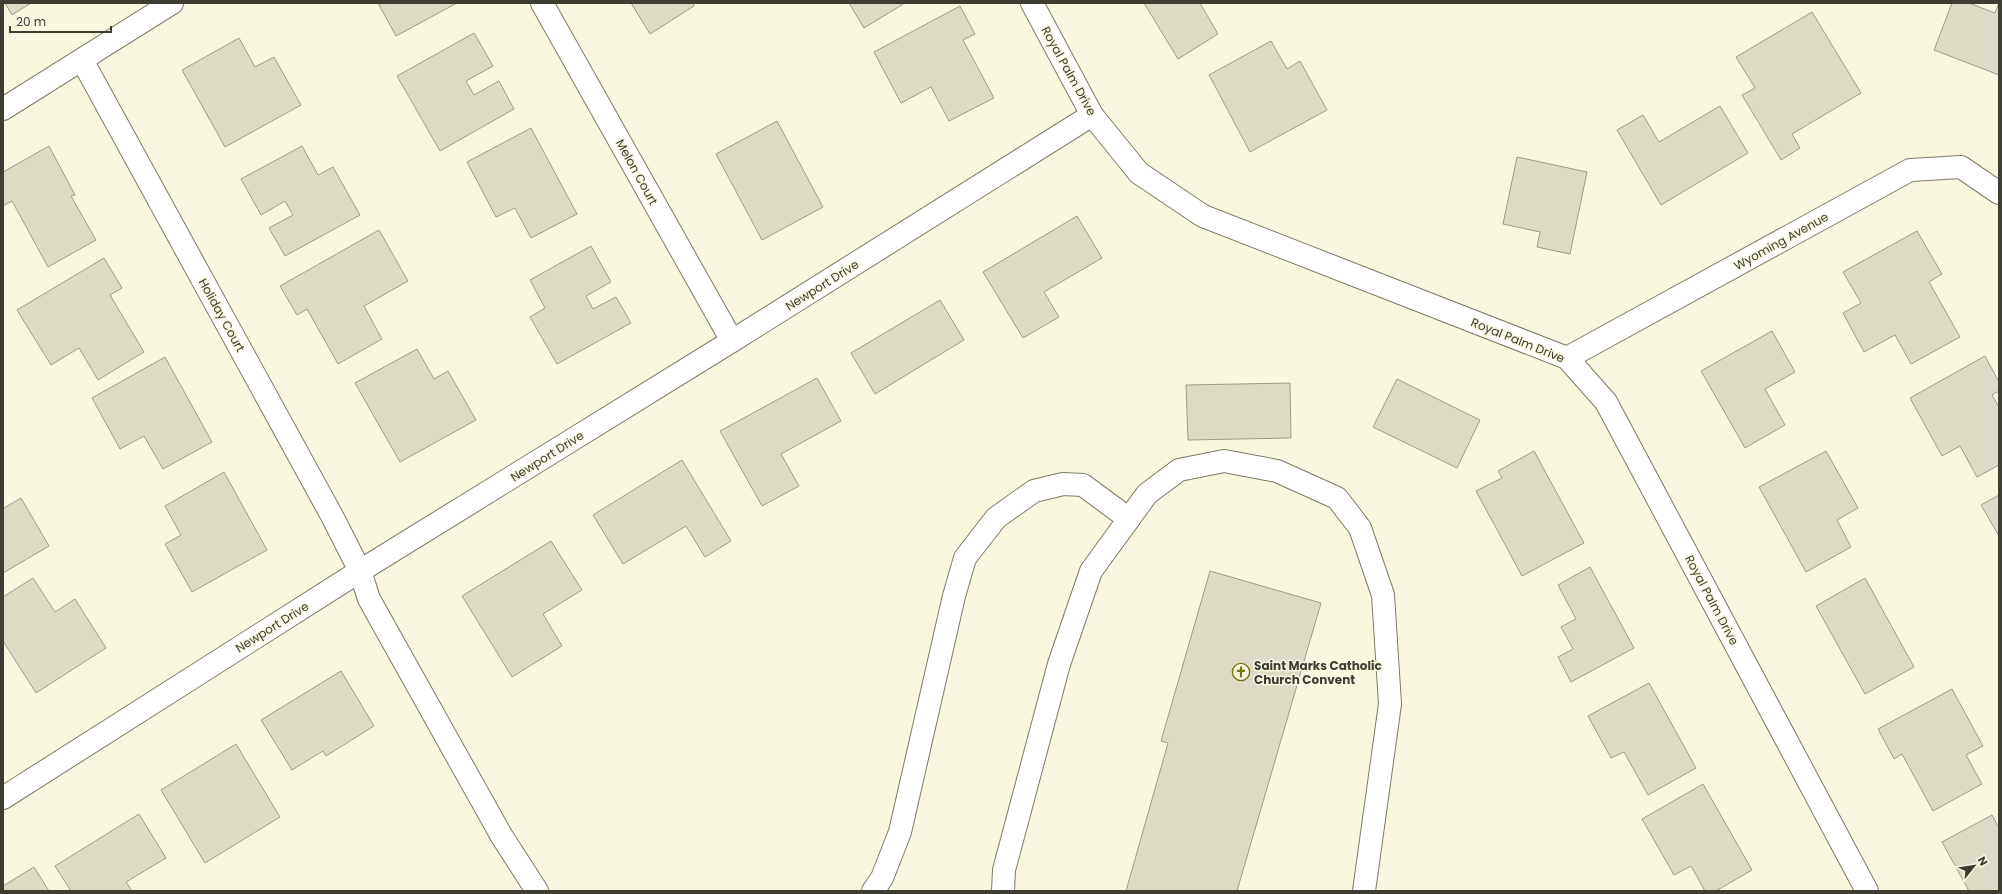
<svg xmlns="http://www.w3.org/2000/svg" width="2002" height="894" viewBox="0 0 2002 894" font-family="Poppins,sans-serif">
<style>
.building{fill:#dddac5;stroke:#9e9c88}
.lines{fill:none;stroke-linecap:round;stroke-linejoin:round}
.minor-casing{stroke:#7d7b67;stroke-width:24}
.minor{stroke:#fff;stroke-width:22}
.labels{text-anchor:middle;dominant-baseline:central;stroke-width:3;stroke-linejoin:round;paint-order:stroke}
.street-label{font-size:12px;fill:#3e3d34;stroke:#faf7e1}
.poi-label{font-size:12px;font-weight:bold;fill:#3e3d34;stroke:#faf7e1;text-anchor:start}
</style>
<rect width="100%" height="100%" fill="#faf7e1"/>
<!-- building -->
<g class="building">
<polygon points="5,3 31,3 12,15"/>
<polygon points="378,3 457,3 396,36"/>
<polygon points="631,3 693,3 694,6 650,34"/>
<polygon points="849,3 905,3 864,28"/>
<polygon points="1144,3 1200,3 1218,34 1178,59"/>
<polygon points="1952,3 1969,3 1995,13 1999,3 1999,75 1934,50"/>
<polygon points="960,6 975,34 963,40 994,98 949,121 931,87 901,103 874,52"/>
<polygon points="1812,12 1861,93 1792,134 1800,148 1781,160 1742,95 1755,88 1736,57"/>
<polygon points="474,33 493,66 466,81 474,95 499,81 514,109 440,151 397,76"/>
<polygon points="239,38 255,67 274,57 301,105 225,147 182,70"/>
<polygon points="1271,41 1287,69 1300,61 1327,110 1250,152 1209,75"/>
<polygon points="1720,106 1748,153 1661,205 1617,130 1643,115 1659,142"/>
<polygon points="777,121 823,207 762,240 716,154"/>
<polygon points="531,128 577,214 531,238 515,208 496,217 467,162"/>
<polygon points="49,146 75,195 71,196 96,240 48,267 12,201 3,206 3,172"/>
<polygon points="302,146 318,175 333,167 360,215 285,256 269,228 293,215 285,201 261,215 241,179"/>
<polygon points="1517,157 1587,172 1570,254 1537,247 1540,232 1503,224"/>
<polygon points="1077,216 1102,258 1044,292 1059,317 1023,338 983,272"/>
<polygon points="379,230 408,281 364,306 382,339 338,364 307,309 297,315 280,286"/>
<polygon points="1917,231 1942,274 1929,282 1960,337 1911,364 1895,335 1864,352 1843,313 1861,303 1843,272"/>
<polygon points="591,246 611,282 586,296 593,309 616,297 631,323 557,364 530,317 545,308 530,280"/>
<polygon points="104,258 122,288 110,295 144,352 98,380 79,348 51,365 17,310"/>
<polygon points="940,300 964,340 875,394 851,353"/>
<polygon points="1772,331 1795,372 1765,389 1785,425 1745,448 1701,371"/>
<polygon points="417,349 434,379 448,371 476,420 400,462 355,383"/>
<polygon points="1985,356 1999,382 1999,391 1992,395 1999,407 1999,465 1977,477 1960,446 1942,456 1910,398"/>
<polygon points="165,357 212,442 163,469 144,436 120,449 92,398"/>
<polygon points="817,378 841,421 781,454 799,486 762,506 720,431"/>
<polygon points="1397,379 1480,420 1457,468 1373,427"/>
<polygon points="1290,383 1291,438 1188,440 1186,385"/>
<polygon points="1534,451 1584,543 1522,576 1476,491 1502,478 1498,471"/>
<polygon points="1826,451 1858,508 1837,520 1851,547 1806,572 1759,487"/>
<polygon points="682,460 731,541 705,557 686,526 623,564 593,515"/>
<polygon points="224,472 267,550 192,592 165,544 181,535 165,506"/>
<polygon points="1999,495 1999,536 1981,505"/>
<polygon points="21,498 49,546 3,573 3,507 4,508"/>
<polygon points="551,541 582,590 543,614 562,646 512,677 462,596"/>
<polygon points="1590,567 1634,648 1571,682 1558,657 1573,649 1561,627 1576,619 1558,585"/>
<polygon points="1210,571 1321,603 1237,891 1126,891 1168,743 1161,741"/>
<polygon points="33,578 55,612 75,599 106,648 36,693 3,641 3,597"/>
<polygon points="1865,578 1914,667 1865,694 1816,606"/>
<polygon points="341,671 374,726 326,756 323,751 292,770 261,720"/>
<polygon points="1649,683 1696,768 1648,795 1624,752 1611,758 1588,716"/>
<polygon points="1952,689 1983,746 1966,755 1982,784 1933,811 1902,754 1894,759 1878,729"/>
<polygon points="236,744 280,817 205,863 161,790"/>
<polygon points="1703,784 1752,870 1716,891 1705,891 1691,866 1674,875 1642,819"/>
<polygon points="139,814 166,858 126,882 132,891 71,891 55,866"/>
<polygon points="1992,815 1999,828 1999,891 1969,891 1942,842"/>
<polygon points="34,867 49,891 3,891 3,886"/>
</g>
<g class="lines">
<defs>
<g id="minor">
<polyline points="542,3 732,341"/>
<polyline points="1032,3 1092,115 1139,173 1203,216 1567,358 1606,402 1867,891"/>
<polyline points="82,60 332,516 360,571 369,599 501,835 537,891"/>
<polyline points="3,109 172,3"/>
<polyline points="1567,358 1910,170 1961,167 1999,193"/>
<polyline points="3,798 360,571 732,341 1092,115"/>
<polyline points="873,891 882,878 900,832 954,596 965,558 996,518 1034,491 1063,484 1083,485 1129,519"/>
<polyline points="1003,891 1004,870 1059,664 1091,571 1147,494 1179,470 1224,461 1277,471 1337,498 1360,528 1383,595 1390,704 1364,891"/>
</g>
</defs>
<!-- minor casing -->
<use href="#minor" class="minor-casing"/>
<!-- minor -->
<use href="#minor" class="minor"/>
</g>
<!-- icons -->
<defs>
<symbol id="church-ring" viewBox="-11 -11 22 22"><circle r="9.5" fill="#faf7e1" stroke="#7e7111" stroke-width="1.5"/><path d="M-1.2-6h2.4v3.5h3.3v2.4h-3.3V6h-2.4V-.1h-3.3v-2.4h3.3Z" fill="#7e7111"/></symbol>
</defs>
<g fill-rule="evenodd">
<use href="#church-ring" x="1231" y="662" width="20" height="20"/>
</g>
<g class="labels">
<!-- street labels -->
<g class="street-label">
<text transform="translate(1069 71) rotate(61)">Royal Palm Drive</text>
<text transform="translate(637 172) rotate(61)">Melon Court</text>
<text transform="translate(1781 241) rotate(-29)">Wyoming Avenue</text>
<text transform="translate(822 285) rotate(-32)">Newport Drive</text>
<text transform="translate(222 315) rotate(61)">Holiday Court</text>
<text transform="translate(1518 340) rotate(22)">Royal Palm Drive</text>
<text transform="translate(547 456) rotate(-32)">Newport Drive</text>
<text transform="translate(1712 600) rotate(62)">Royal Palm Drive</text>
<text transform="translate(272 627) rotate(-32)">Newport Drive</text>
</g>
<!-- poi labels -->
<g class="poi-label">
<text x="1254" y="665">Saint Marks Catholic<tspan x="1254" dy="14">Church Convent</tspan></text>
</g>
</g>
<!-- border -->
<rect width="2002" height="894" fill="none" stroke="#3e3d34" stroke-width="8"/>
<!-- north arrow -->
<g transform="translate(1974 866) rotate(60)" stroke="#faf7e1" stroke-width="3" paint-order="stroke">
<path d="M0-3L7 15L0 10L-7 15Z" fill="#3e3d34"/>
<text y="-6" font-size="11" font-weight="bold" text-anchor="middle" fill="#3e3d34">N</text>
</g>
<!-- scale -->
<path d="M10 26v6h101v-6" fill="none" stroke="#3e3d34" stroke-width="2"/>
<text x="16" y="26" font-size="12" fill="#3e3d34" stroke="#faf7e1" stroke-width="3" paint-order="stroke">20 m</text>
</svg>
